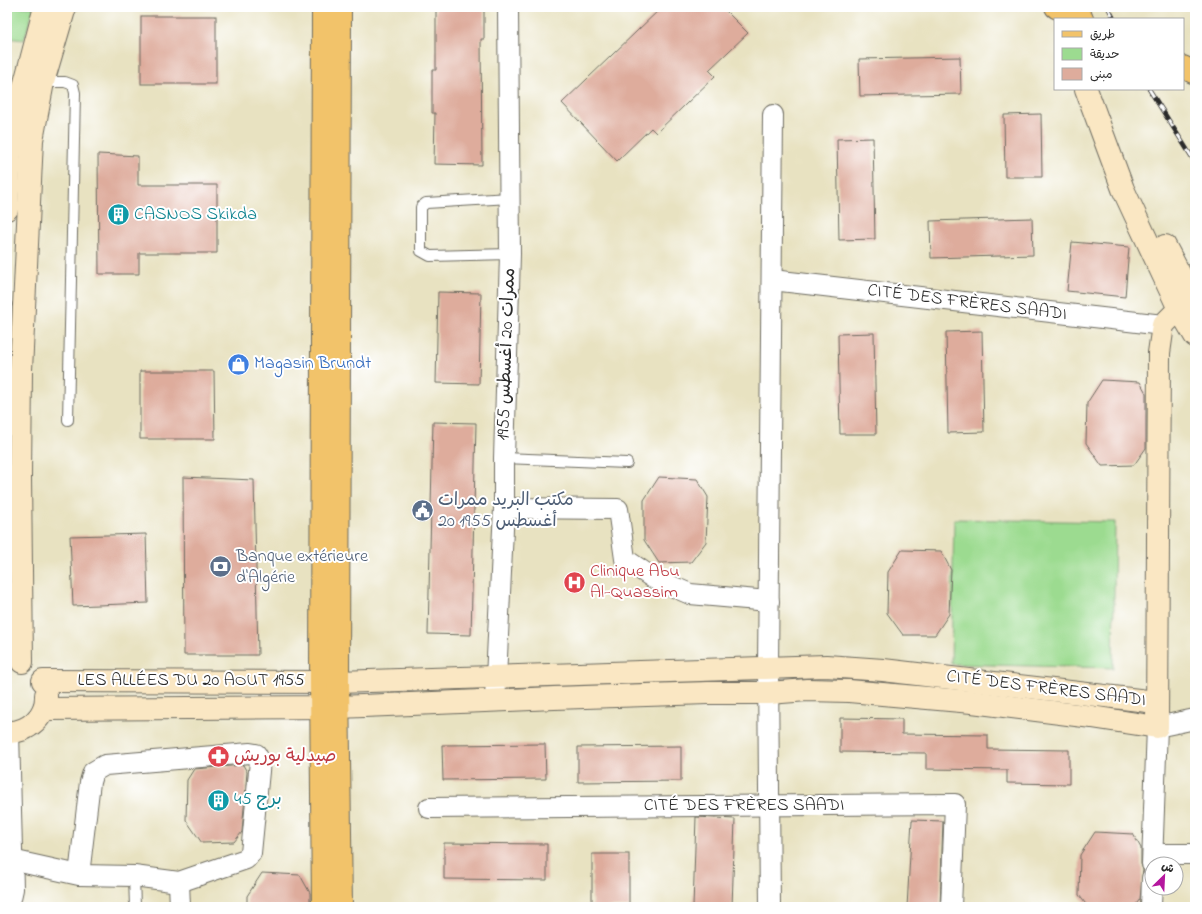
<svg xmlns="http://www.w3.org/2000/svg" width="1202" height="914" viewBox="0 0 1202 914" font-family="'Indie Flower','Playpen Sans Arabic',sans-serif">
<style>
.green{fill:#9cdb90;stroke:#64835e}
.building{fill:#deac9c}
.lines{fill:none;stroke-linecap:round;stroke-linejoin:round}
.lane-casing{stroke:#6d6b60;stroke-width:12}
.street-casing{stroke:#6d6b60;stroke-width:22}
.secondary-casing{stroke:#6d6b60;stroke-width:24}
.primary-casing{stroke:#6d6b60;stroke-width:24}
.lane{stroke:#fff;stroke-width:10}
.street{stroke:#fff;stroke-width:20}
.secondary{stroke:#fae7c3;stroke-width:22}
.primary{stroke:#f2c36a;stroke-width:22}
.rail-casing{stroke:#2b2b2b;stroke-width:4.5}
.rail{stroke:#fff;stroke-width:3;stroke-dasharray:9;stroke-linecap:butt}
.labels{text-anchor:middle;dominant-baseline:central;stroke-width:4;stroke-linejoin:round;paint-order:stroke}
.culture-label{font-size:18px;fill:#0d838f;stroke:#fff;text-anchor:start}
.street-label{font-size:18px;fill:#2b2b2b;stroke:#fff}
.shop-label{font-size:18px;fill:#366cbe;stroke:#fff;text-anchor:start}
.service-label{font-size:18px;fill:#4e5e75;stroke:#fff;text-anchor:start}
.health-label{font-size:18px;fill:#be3a42;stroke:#fff;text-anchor:start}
</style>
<rect width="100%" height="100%" fill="#fff"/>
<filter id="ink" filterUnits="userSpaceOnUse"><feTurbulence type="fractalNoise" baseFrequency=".025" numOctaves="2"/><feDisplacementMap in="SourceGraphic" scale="8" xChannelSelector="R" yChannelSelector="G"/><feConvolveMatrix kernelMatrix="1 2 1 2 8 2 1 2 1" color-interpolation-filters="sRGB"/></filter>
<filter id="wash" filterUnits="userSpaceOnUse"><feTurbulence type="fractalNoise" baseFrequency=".012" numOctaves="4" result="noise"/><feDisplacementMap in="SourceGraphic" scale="16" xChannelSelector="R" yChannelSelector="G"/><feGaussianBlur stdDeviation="0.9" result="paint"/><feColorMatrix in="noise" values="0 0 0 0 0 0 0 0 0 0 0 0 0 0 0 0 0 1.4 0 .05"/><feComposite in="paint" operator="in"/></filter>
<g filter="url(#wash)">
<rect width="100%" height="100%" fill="#e8e2c1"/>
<!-- green -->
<g class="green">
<polygon points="7,7 34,7 24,40 7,38"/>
<polygon points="954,519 1115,522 1113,668 951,664"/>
</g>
<g id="blocks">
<!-- building -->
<g class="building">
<polygon points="436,7 484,7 484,39 481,39 482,165 434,164 435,113 432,113 432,70 436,70"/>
<polygon points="662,7 722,7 748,33 709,70 715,76 656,133 651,128 617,161 562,103"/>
<rect x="141" y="16" width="75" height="68"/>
<polygon points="960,57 961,94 860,96 859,59"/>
<polygon points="1041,114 1042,177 1005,177 1004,115"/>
<polygon points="873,138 875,239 839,240 837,139"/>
<polygon points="98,154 138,156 138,185 217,185 217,253 139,253 139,274 99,274"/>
<polygon points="1032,218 1033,255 931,258 930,221"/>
<polygon points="1072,242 1129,247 1125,297 1067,291"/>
<polygon points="438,292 481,293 479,384 436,383"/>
<polygon points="982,331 984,432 948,433 946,332"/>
<polygon points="874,333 876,434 840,434 838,334"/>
<polygon points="140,371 214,371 215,439 140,439"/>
<polygon points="1102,380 1140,382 1146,393 1146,448 1134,465 1102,466 1086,443 1087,403"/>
<polygon points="433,422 476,423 471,635 428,634"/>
<polygon points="183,477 254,480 258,655 184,655"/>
<polygon points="659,477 697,479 708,497 706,542 691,562 659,563 644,540 644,500"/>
<polygon points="146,534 148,603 73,606 70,536"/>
<polygon points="902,550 941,551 951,570 949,614 935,635 903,635 887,613 888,572"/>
<polygon points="840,718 902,719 902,734 988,735 988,749 1069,750 1069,784 1007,783 1007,770 926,769 926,753 840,752"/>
<polygon points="545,744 546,779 443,780 442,745"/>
<polygon points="681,746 681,781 578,782 578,747"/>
<polygon points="243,765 247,772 242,832 234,842 202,843 186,820 187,780 194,769"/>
<polygon points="696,817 735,819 732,907 693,907"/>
<polygon points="912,820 943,821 940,907 907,907"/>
<polygon points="1095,832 1133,834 1141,848 1141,864 1143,870 1140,899 1134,907 1088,907 1079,895 1080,855"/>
<polygon points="444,843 547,844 547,880 444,879"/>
<rect x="592" y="854" width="37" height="53"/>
<polygon points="262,873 300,875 310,893 310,907 247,907 247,896"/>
</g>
</g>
</g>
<g filter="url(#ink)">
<use href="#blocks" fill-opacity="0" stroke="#6d6b60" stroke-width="1"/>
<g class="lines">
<defs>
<g id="lane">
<polyline points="43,82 65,82 73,85 75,93 68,420"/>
<polyline points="510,198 426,203 421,207 421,251 430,256 510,254"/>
<polyline points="504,458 627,463"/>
<polyline points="134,876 135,907"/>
</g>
<g id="street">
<polyline points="772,280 1163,325"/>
<polyline points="504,508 618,509 625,559 653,578 690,594 769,601"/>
<polyline points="495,700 504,508 504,458 510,254 508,7"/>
<polyline points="429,808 955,804 951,907"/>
<polyline points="1153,854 1195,854"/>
<polyline points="7,859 79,875 134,876 179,882 246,859 251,853 260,761 256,754 250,753 105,765 93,772 90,782 79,875"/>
<polyline points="1152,864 1157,727 1195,719"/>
<polyline points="179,882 180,907"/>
<polyline points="9,907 13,889 9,732"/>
<polyline points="770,907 768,668 773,115"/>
<polyline points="1151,907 1152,878"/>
</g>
<g id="secondary">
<polyline points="1086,89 1123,189 1179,309 1195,336"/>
<polyline points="7,209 11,136 45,7"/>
<polyline points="1165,246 1195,303"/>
<polyline points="22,662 20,477 21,370 32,140 43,82 65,7"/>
<polyline points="43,681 338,682 826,666 883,670 1156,702"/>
<polyline points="44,709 339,707 554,698 708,693 769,693 807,690 849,691 972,702 1092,717 1157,727 1159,353 1163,325 1179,309 1194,300"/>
<path d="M7,732C28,733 47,716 46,695"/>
</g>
<g id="primary">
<polyline points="323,7 321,682 323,907"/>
<polyline points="340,7 338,682 341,907"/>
<polyline points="1056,7 1082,19"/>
<polyline points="1183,67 1195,73"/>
</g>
</defs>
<!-- lane casing -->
<use href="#lane" class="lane-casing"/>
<!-- street casing -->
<use href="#street" class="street-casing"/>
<!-- secondary casing -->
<use href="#secondary" class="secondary-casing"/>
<!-- primary casing -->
<use href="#primary" class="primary-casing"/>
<!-- lane -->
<use href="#lane" class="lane"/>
<!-- street -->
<use href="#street" class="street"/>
<!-- secondary -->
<use href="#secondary" class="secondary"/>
<!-- primary -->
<use href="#primary" class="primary"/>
<defs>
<g id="rail">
<polyline points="1108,7 1114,19"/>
<polyline points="1149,89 1195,162"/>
</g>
</defs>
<!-- rail casing -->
<use href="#rail" class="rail-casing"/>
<!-- rail -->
<use href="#rail" class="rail"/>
</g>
</g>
<!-- icons -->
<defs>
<symbol id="building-disc" viewBox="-11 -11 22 22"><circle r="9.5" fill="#0f9aa8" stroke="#fff"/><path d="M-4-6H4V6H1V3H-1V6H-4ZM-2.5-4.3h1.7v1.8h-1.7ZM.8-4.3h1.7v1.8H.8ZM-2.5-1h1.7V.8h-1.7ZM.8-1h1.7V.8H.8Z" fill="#fff"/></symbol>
<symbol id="shop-disc" viewBox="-11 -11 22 22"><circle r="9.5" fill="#3f7fe0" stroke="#fff"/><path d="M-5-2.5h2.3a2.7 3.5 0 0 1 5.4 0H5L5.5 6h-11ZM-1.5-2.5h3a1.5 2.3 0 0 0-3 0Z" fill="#fff"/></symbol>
<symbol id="civic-disc" viewBox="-11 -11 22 22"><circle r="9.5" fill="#5c6f8a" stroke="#fff"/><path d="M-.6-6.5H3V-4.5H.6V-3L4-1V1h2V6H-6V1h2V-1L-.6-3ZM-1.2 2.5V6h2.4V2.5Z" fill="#fff"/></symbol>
<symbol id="bank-disc" viewBox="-11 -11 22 22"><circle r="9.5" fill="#5c6f8a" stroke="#fff"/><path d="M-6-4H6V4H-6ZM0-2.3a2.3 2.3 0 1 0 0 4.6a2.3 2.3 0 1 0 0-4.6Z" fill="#fff"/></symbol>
<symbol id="hospital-disc" viewBox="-11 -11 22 22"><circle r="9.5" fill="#e0444e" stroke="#fff"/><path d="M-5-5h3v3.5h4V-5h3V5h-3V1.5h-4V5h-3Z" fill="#fff"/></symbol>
<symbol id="pharmacy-disc" viewBox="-11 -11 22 22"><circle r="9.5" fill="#e0444e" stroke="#fff"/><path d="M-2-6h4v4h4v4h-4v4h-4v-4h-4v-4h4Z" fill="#fff"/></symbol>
</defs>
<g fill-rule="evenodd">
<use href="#building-disc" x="106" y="202" width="25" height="25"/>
<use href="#shop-disc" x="226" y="352" width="25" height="25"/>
<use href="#civic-disc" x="410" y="498" width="25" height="25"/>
<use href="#bank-disc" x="208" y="554" width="25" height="25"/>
<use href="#hospital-disc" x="562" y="570" width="25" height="25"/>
<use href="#pharmacy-disc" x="206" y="744" width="25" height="25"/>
<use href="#building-disc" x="206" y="788" width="25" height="25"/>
</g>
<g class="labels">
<!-- culture labels -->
<g class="culture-label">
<text x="134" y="215">CASNOS Skikda</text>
<text x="234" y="800">برج 45</text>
</g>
<!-- street labels -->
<g class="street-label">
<text transform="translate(967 303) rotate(7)">CITÉ DES FRÈRES SAADI</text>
<text transform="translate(507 354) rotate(-88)">ممرات 20 أغسطس 1955</text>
<text x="191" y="681">LES ALLÉES DU 20 AOUT 1955</text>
<text transform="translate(1046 689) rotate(7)">CITÉ DES FRÈRES SAADI</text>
<text x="744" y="806">CITÉ DES FRÈRES SAADI</text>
</g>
<!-- shop labels -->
<g class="shop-label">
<text x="254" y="364">Magasin Brundt</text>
</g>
<!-- service labels -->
<g class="service-label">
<text x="438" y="501">مكتب البريد ممرات<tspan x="438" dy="21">20 أغسطس 1955</tspan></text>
<text x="236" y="557">Banque extérieure<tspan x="236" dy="21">d'Algérie</tspan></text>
</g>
<!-- health labels -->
<g class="health-label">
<text x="590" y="572">Clinique Abu<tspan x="590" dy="21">Al-Quassim</tspan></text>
<text x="234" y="757">صيدلية بوريش</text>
</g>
</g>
<!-- margin -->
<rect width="1202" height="914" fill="none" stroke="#fff" stroke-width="24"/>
<!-- legend -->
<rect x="1054" y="18" width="130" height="72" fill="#ffffff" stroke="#aaaaaa"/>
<rect x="1062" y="31" width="20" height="6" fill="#f2c36a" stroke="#aaaaaa"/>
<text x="1090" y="38" font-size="12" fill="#2b2b2b">طريق</text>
<rect x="1062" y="48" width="20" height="12" fill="#9cdb90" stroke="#aaaaaa"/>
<text x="1090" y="58" font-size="12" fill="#2b2b2b">حديقة</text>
<rect x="1062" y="68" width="20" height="12" fill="#deac9c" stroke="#aaaaaa"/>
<text x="1090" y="78" font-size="12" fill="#2b2b2b">مبنى</text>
<!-- north arrow -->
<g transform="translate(1164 876) rotate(24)"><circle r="19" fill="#ffffff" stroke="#aaaaaa"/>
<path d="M0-3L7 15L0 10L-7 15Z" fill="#b5179e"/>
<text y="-6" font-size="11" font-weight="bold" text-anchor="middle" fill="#2b2b2b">ش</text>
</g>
</svg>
